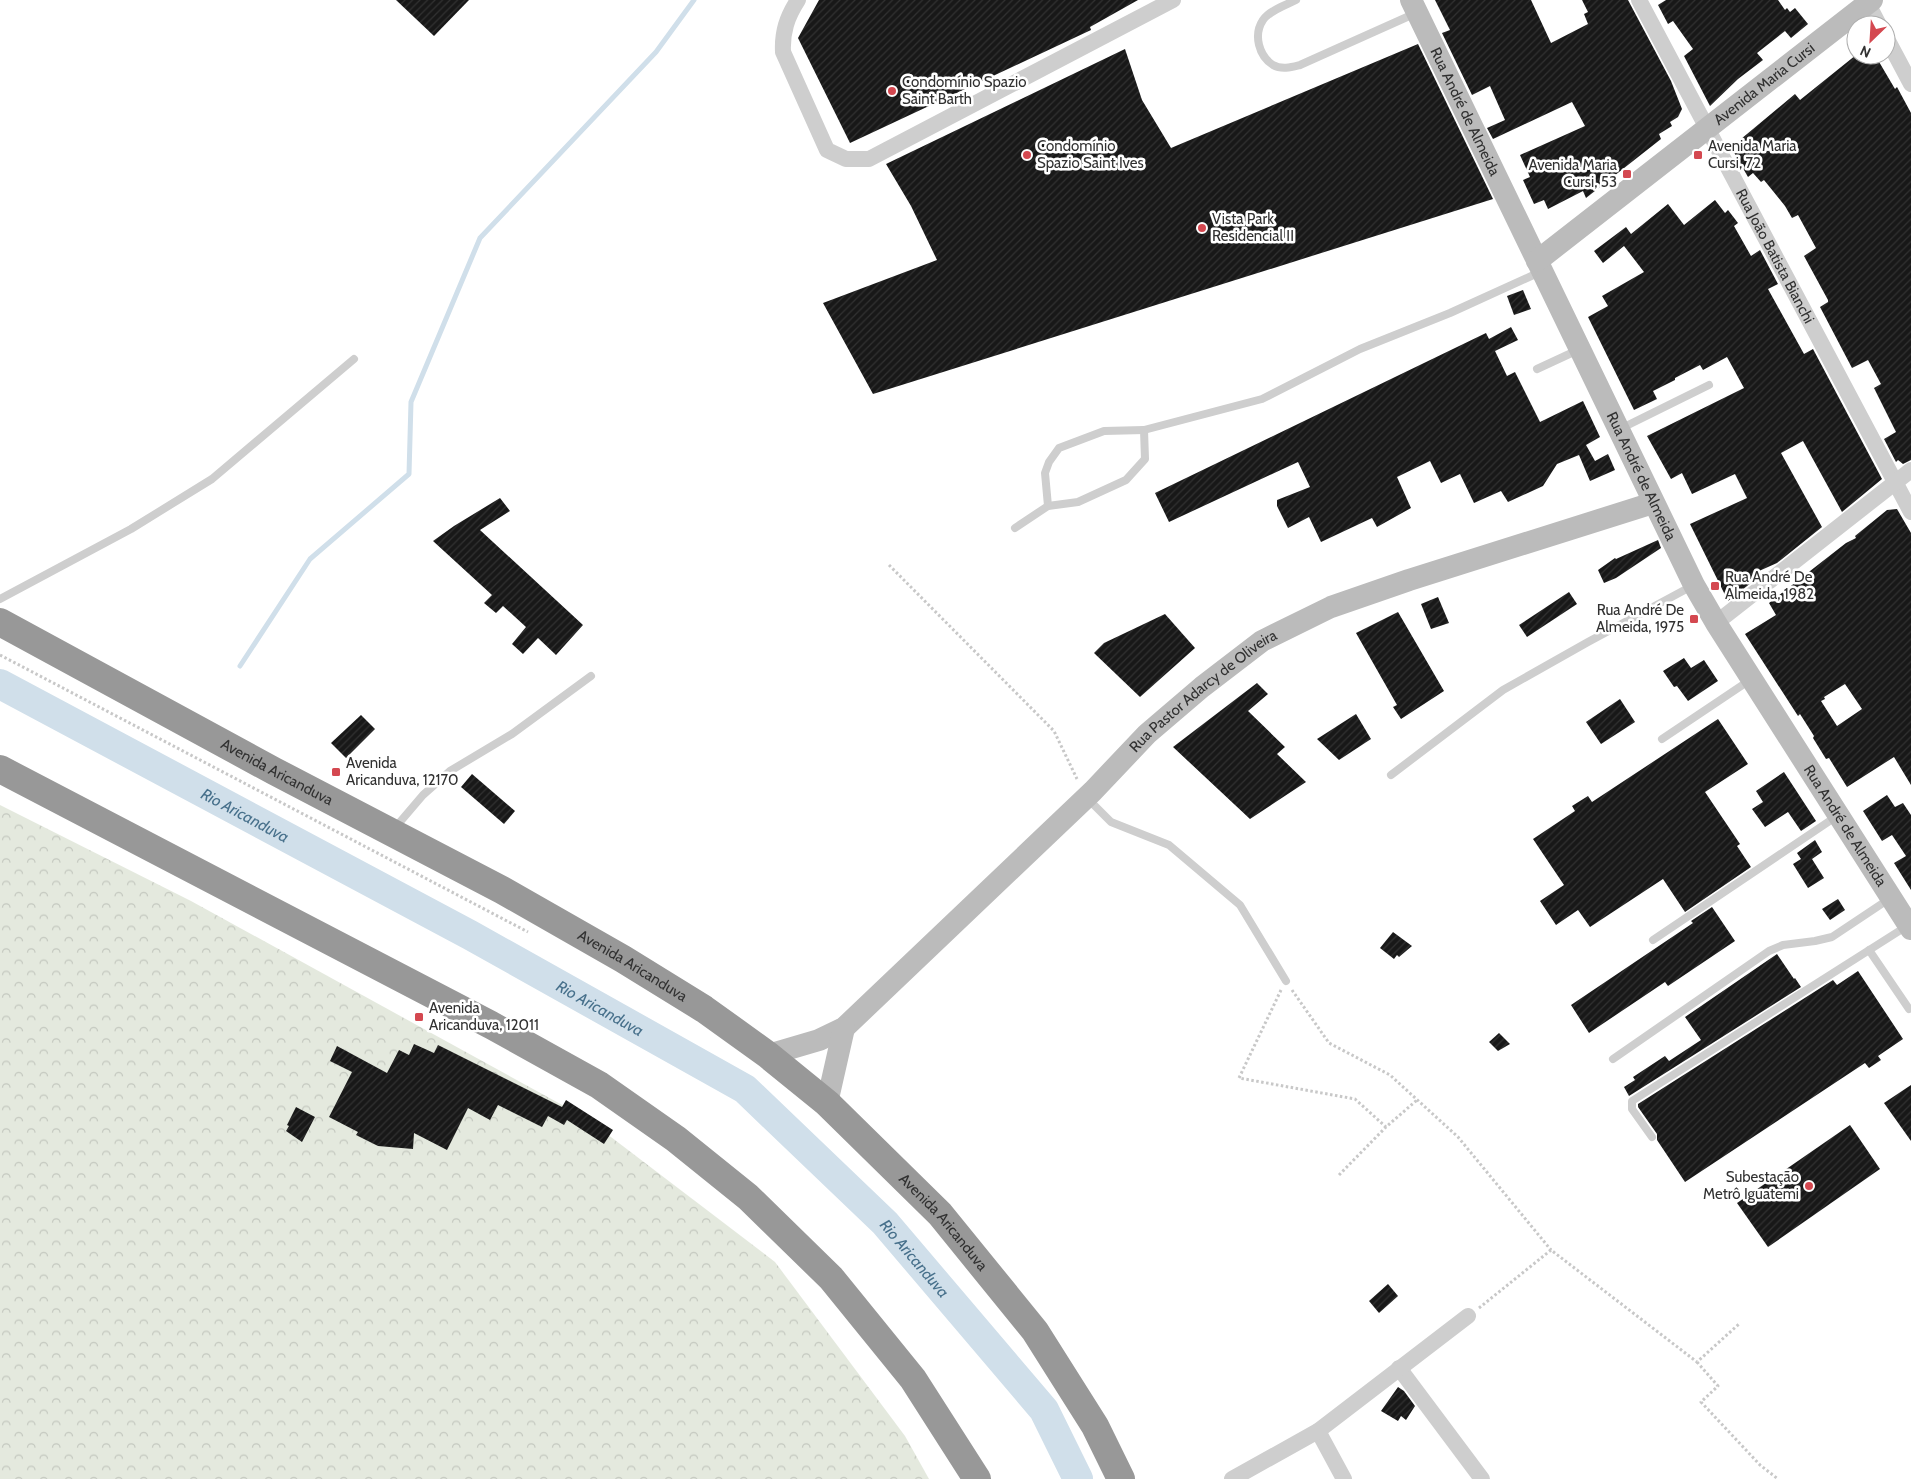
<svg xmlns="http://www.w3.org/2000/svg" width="1911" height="1479" viewBox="0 0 1911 1479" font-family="Cabin,sans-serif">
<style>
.forest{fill:url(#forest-crowns)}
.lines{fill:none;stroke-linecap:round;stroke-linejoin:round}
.stream{stroke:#d0dfea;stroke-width:5}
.river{stroke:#d0dfea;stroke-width:30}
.building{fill:url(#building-hatch);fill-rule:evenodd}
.path{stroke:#c8c8c8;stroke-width:3;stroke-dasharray:2.5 2.5;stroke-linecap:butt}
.lane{stroke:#cecece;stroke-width:8}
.street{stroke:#cecece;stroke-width:16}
.secondary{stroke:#bbb;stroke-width:22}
.highway{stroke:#989898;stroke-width:28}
.poi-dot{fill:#d44850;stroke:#fff;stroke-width:2}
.labels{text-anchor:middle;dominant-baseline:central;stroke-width:5;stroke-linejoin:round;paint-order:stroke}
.poi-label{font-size:15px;fill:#313131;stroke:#fff;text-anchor:start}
.street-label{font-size:15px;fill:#313131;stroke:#fff}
.water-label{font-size:16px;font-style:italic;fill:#47708b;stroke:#fff}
</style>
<defs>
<pattern id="forest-crowns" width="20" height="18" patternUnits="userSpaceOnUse" patternTransform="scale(1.25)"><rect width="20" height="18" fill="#e4e9de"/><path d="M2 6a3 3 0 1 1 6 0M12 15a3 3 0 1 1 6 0" fill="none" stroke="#c4c8bf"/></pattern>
<pattern id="building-hatch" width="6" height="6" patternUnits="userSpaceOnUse" patternTransform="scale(1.25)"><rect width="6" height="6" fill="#181818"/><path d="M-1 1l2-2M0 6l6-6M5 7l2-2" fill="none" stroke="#313131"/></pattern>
</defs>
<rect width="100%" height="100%" fill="#fff"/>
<!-- forest -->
<polygon class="forest" points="0,805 191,901 586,1118 775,1262 905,1436 929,1479 0,1479"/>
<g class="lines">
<!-- stream -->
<polyline class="stream" points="240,666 310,559 409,474 411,402 480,238 656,52 694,0"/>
<!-- river -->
<path class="river" id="s1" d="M0,684L470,935L745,1089L885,1223L1044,1410L1078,1479"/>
</g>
<!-- building -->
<g class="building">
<polygon points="396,0 469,0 434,36"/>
<polygon points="819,0 1138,0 1090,27 1091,30 850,143 798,38"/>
<polygon points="1435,0 1531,0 1551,43 1588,24 1584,14 1588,12 1582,0 1628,0 1671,81 1682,109 1678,117 1670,122 1672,126 1659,134 1661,139 1586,198 1583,191 1548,209 1544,200 1534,204 1523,180 1530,177 1520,155 1585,126 1572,102 1493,139 1487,128 1505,120 1490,86 1472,95 1442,33 1450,30"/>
<polygon points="1666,0 1778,0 1785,10 1787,8 1790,12 1795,8 1808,24 1791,38 1785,31 1757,53 1763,60 1738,79 1710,106 1684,56 1693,49 1673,21 1668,24 1658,5"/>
<polygon points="1418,44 1493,199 873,394 823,303 937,260 911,206 886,164 1125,49 1142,100 1171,148"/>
<polygon points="1856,55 1875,55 1895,89 1897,87 1911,113 1911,460 1903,464 1898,460 1896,462 1884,439 1896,432 1874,388 1881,384 1868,360 1852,368 1820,307 1828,302 1828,300 1804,256 1816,248 1798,215 1792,218 1785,206 1764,180 1761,182 1753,173 1748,177 1732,149 1735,144 1795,94 1800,100"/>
<polygon points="1715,200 1725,213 1728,210 1738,223 1734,226 1751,256 1760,250 1778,284 1768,289 1804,354 1813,349 1882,479 1842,512 1803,441 1781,453 1822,527 1777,563 1759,571 1761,575 1728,601 1690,524 1747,498 1735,474 1692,494 1682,473 1671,479 1647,436 1744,388 1727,357 1703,370 1700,365 1675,378 1675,380 1653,391 1657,399 1634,410 1588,317 1608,306 1602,296 1644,272 1624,246 1603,263 1594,251 1626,227 1631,234 1668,204 1684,225"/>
<polygon points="1523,290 1531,309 1514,315 1507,296"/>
<polygon points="1511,327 1518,340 1495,351 1507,376 1515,372 1540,422 1583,401 1600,437 1586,445 1595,461 1608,454 1615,470 1590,481 1579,455 1557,464 1543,486 1508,502 1501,491 1474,503 1460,474 1441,483 1430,461 1397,477 1411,508 1377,527 1372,518 1321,542 1309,517 1288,528 1277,506 1277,500 1310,487 1298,462 1169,522 1155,493 1486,333 1489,339"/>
<polygon points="500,498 510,511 480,530 583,625 556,655 538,638 523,654 512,644 526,627 503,606 496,613 484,603 492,595 433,541 454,526"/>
<path d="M1897,509L1911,533V785L1894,757L1847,787L1829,758L1826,759L1813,738L1814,736L1800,714L1798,716L1745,634L1776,615L1769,603L1846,543L1856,538L1855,536L1887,510ZM1845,684L1862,709L1837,726L1821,701L1825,699L1824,697Z"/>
<polygon points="1658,540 1661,548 1616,578 1604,583 1598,570 1615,558 1616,559"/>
<polygon points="1569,592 1577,604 1527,637 1519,625"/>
<polygon points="1438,597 1449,623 1431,629 1421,604"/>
<polygon points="1398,612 1444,691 1401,719 1393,707 1397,705 1356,633"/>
<polygon points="1165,614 1195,648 1140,697 1094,653 1104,643"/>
<polygon points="1684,658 1691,668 1704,660 1718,681 1688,701 1677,686 1674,687 1663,671"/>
<polygon points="1257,683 1268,694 1248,711 1285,747 1277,754 1306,782 1250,819 1173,747"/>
<polygon points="1620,699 1635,722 1601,744 1586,722"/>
<polygon points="1356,714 1371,739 1339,760 1317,739"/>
<polygon points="361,715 375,729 346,758 331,743"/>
<polygon points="1718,719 1748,764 1705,792 1740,844 1737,846 1751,867 1685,912 1663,879 1590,927 1578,910 1556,925 1540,901 1564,885 1533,839 1575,811 1572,806 1588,796 1592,802"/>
<polygon points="1784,772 1816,821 1801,831 1788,812 1765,827 1752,809 1763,802 1756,791"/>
<polygon points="472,774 515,811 504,824 461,787"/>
<polygon points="1887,795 1895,807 1903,803 1911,815 1911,890 1894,863 1906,856 1892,835 1882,841 1863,811"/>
<polygon points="1815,840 1822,852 1812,859 1824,878 1808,888 1793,864 1801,859 1797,853"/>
<polygon points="1838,899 1845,910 1830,920 1822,909"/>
<polygon points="1712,907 1735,941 1668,986 1665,982 1589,1033 1571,1005 1693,923 1691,921"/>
<polygon points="1393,932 1412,946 1399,957 1397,955 1394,959 1380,948"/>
<polygon points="1777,954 1794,979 1795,978 1801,987 1629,1096 1624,1087 1635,1080 1633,1077 1665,1056 1669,1061 1701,1040 1685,1017"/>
<polygon points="1858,971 1903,1039 1878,1056 1881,1060 1869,1068 1865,1063 1685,1182 1657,1140 1657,1134 1638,1107 1638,1104 1833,980 1837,985"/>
<polygon points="1499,1033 1510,1044 1498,1051 1489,1042"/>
<polygon points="414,1044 434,1053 438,1045 562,1107 566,1100 613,1130 604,1144 567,1120 564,1125 548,1116 542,1127 498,1105 490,1120 468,1108 447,1150 414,1133 413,1149 378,1146 356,1135 358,1132 329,1117 352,1072 330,1061 337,1046 387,1073 399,1050 409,1055"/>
<polygon points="1911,1085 1911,1141 1884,1103"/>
<polygon points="296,1107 315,1117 302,1142 286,1131 289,1126 287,1125"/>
<polygon points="1850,1125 1880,1169 1768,1247 1737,1203"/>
<polygon points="1388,1284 1398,1296 1379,1313 1369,1301"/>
<polygon points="1398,1387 1404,1391 1415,1406 1406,1420 1401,1416 1398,1421 1381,1411"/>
</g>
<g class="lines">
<!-- path -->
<g class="path">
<polyline points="889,565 1054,731 1077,779"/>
<polyline points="0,655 528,932"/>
<polyline points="1281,990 1239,1078 1355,1099 1386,1127"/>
<polyline points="1292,990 1329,1043 1390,1075 1458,1137 1551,1250"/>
<polyline points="1339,1175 1386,1127 1417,1100"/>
<polyline points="1479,1308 1551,1250 1697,1362 1739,1324"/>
<polyline points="1697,1362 1718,1386 1701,1402 1760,1465 1778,1479"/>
</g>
<!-- lane -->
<g class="lane">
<path d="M1296,0C1286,5 1270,10 1263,20C1253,35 1259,56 1273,65C1282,70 1292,67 1300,65L1416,13"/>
<polyline points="1537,369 1578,350"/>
<polyline points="1620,429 1709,385"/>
<polyline points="1048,506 1045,473 1049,462 1059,448 1104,431 1144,430 1262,399 1360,349 1450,313 1540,272"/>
<polyline points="1015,528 1048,506 1078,502 1126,480 1145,459 1144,430"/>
<polyline points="0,599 131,529 212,479 354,359"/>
<polyline points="1662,739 1750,680"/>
<polyline points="1391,775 1503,690 1588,642 1692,586"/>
<polyline points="1087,798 1111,822 1169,845 1240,905 1286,981"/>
<polyline points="394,829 423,795 450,771 512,734 591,676"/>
<polyline points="1653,940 1837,816"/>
<polyline points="1869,950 1909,1009"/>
<polyline points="1613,1059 1769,951 1783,945 1815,941 1832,937 1889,899"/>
<polyline points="1652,1137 1632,1109 1632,1101 1907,926"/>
</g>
<!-- street -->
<g class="street">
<path d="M798,0C787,17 782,32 783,52L827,150L846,159H869L1173,0"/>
<path id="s2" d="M1639,0L1911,512"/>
<polyline points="1866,0 1879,25"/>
<polyline points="1886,37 1911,84"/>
<polyline points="1716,623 1911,470"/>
<polyline points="1399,1368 1482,1479"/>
<polyline points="1318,1431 1344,1479"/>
<polyline points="1232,1479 1318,1431 1468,1316"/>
</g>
<!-- secondary -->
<g class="secondary">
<path id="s3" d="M1411,0L1694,585L1716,623L1911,929"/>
<path id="s4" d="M1537,261L1872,0"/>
<path id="s5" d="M768,1055L819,1040L844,1028L1093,791L1147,734L1202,687L1262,641L1331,607L1409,580L1653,503"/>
<polyline points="827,1103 844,1028"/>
</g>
<!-- highway -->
<g class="highway">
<path id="s6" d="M0,622L274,771L502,890L623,959L704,1009L768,1055L827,1103L940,1214L1035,1331L1095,1426L1121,1479"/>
<polyline points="0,769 491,1025 599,1085 676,1139 748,1197 831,1278 913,1379 977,1479"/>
</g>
</g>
<!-- markers -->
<g class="poi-dot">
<circle cx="892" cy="91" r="5"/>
<circle cx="1027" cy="155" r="5"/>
<rect x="1693" y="150" width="10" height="10" rx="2.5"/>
<rect x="1622" y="169" width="10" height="10" rx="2.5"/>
<circle cx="1202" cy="228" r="5"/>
<rect x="1710" y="581" width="10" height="10" rx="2.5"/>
<rect x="1689" y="614" width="10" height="10" rx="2.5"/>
<rect x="331" y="767" width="10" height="10" rx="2.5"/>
<rect x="414" y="1012" width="10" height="10" rx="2.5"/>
<circle cx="1809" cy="1186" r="5"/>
</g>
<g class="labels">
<!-- poi labels -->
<g class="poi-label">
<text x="902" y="82">Condomínio Spazio<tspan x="902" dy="17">Saint Barth</tspan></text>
<text x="1037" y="146">Condomínio<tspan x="1037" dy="17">Spazio Saint Ives</tspan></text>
<text x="1708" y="146">Avenida Maria<tspan x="1708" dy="17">Cursi, 72</tspan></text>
<text x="1617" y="165" text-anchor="end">Avenida Maria<tspan x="1617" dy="17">Cursi, 53</tspan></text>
<text x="1212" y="219">Vista Park<tspan x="1212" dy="17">Residencial II</tspan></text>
<text x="1725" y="577">Rua André De<tspan x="1725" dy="17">Almeida, 1982</tspan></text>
<text x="1684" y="610" text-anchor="end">Rua André De<tspan x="1684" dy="17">Almeida, 1975</tspan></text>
<text x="346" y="763">Avenida<tspan x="346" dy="17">Aricanduva, 12170</tspan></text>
<text x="429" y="1008">Avenida<tspan x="429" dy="17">Aricanduva, 12011</tspan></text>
<text x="1799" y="1177" text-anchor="end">Subestação<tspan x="1799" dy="17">Metrô Iguatemi</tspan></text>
</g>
<!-- street labels -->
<g class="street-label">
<text stroke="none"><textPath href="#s4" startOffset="288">Avenida Maria Cursi</textPath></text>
<text stroke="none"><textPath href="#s3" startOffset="124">Rua André de Almeida</textPath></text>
<text stroke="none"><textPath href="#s2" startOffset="290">Rua João Batista Bianchi</textPath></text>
<text stroke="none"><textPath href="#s3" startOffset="529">Rua André de Almeida</textPath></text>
<text stroke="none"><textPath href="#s5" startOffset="574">Rua Pastor Adarcy de Oliveira</textPath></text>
<text stroke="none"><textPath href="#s6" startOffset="315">Avenida Aricanduva</textPath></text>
<text stroke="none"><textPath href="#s3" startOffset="934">Rua André de Almeida</textPath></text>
<text stroke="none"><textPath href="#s6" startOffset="720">Avenida Aricanduva</textPath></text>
<text stroke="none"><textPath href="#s6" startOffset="1125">Avenida Aricanduva</textPath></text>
</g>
<!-- water labels -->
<g class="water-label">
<text stroke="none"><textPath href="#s1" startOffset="278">Rio Aricanduva</textPath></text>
<text stroke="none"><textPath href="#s1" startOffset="682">Rio Aricanduva</textPath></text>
<text stroke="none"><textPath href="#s1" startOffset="1088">Rio Aricanduva</textPath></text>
</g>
</g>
<!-- north arrow -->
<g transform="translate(1871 40) rotate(205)"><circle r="24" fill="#ffffff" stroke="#adadad"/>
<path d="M0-4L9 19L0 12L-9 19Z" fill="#d44850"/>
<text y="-8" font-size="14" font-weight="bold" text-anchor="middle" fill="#313131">N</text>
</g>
</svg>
